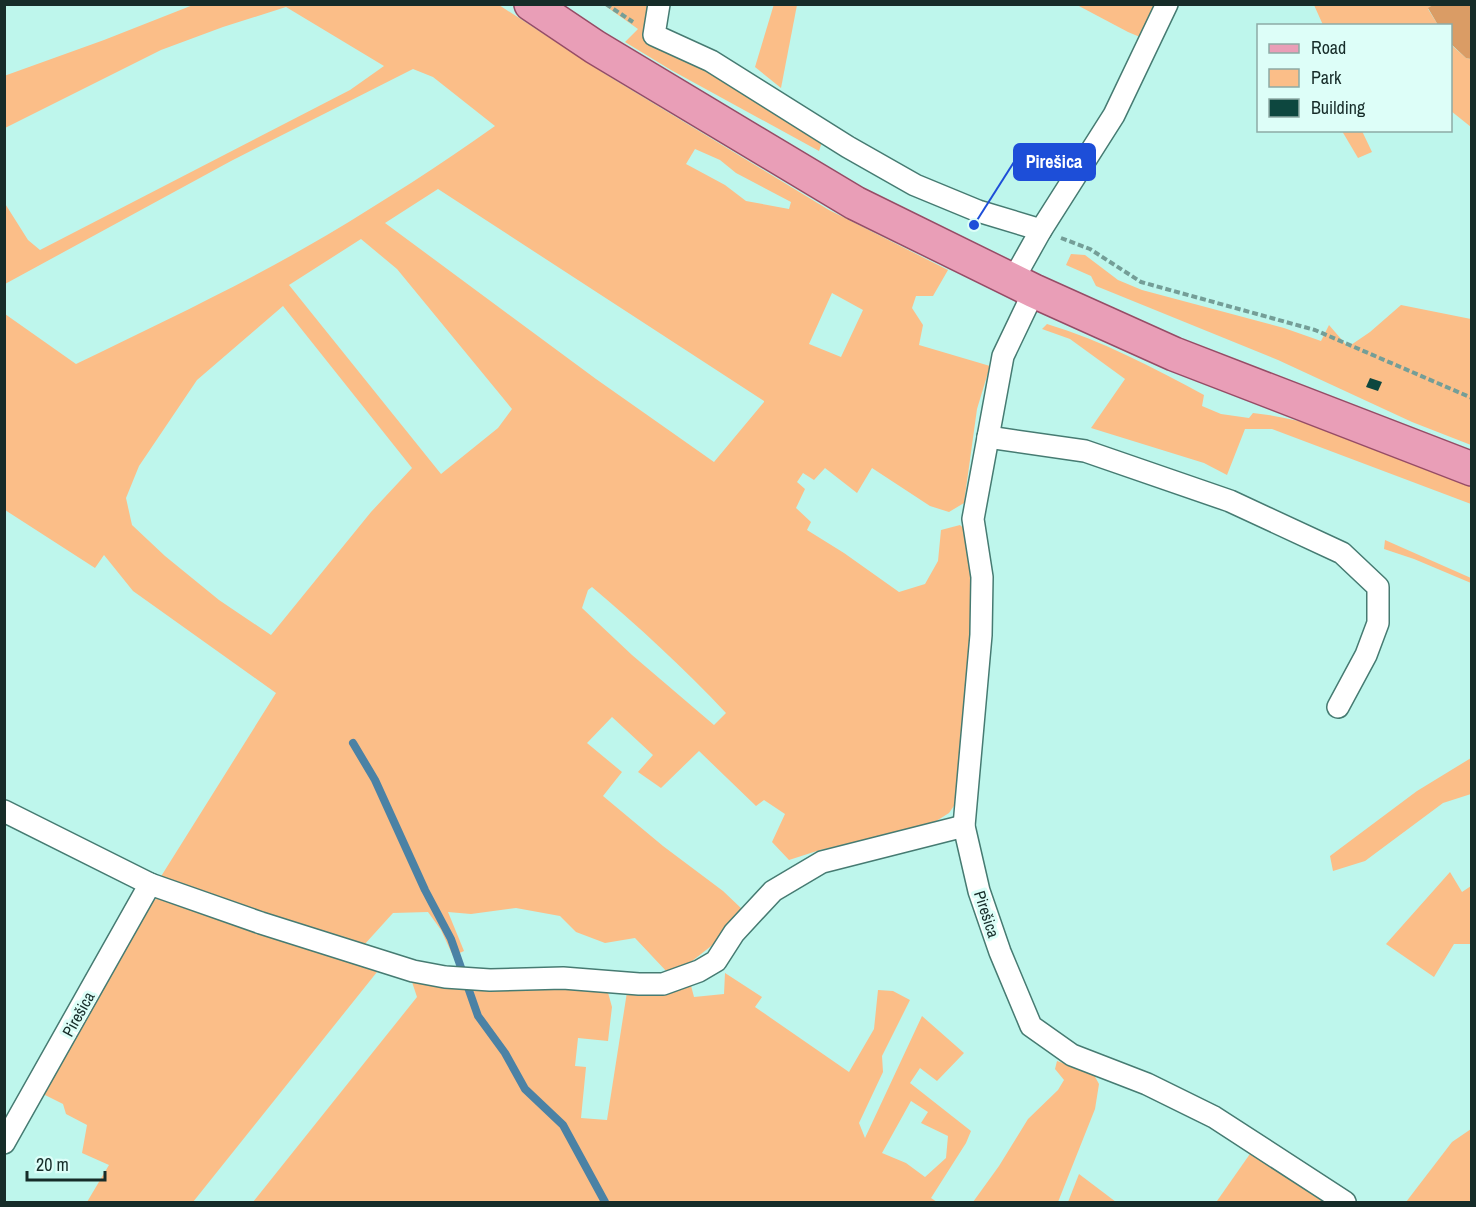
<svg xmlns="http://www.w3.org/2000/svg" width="1476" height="1207" viewBox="0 0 1476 1207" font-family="'Archivo Narrow',sans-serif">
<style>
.green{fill:#fbbe88;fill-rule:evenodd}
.forest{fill:#da9c65}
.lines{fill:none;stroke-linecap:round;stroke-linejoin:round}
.stream{stroke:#4b82a5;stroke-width:8}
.building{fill:#0d473f}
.minor-casing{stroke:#467b72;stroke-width:24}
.primary-casing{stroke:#964c66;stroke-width:36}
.path{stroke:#749e97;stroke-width:4;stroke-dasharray:6 3;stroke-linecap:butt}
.minor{stroke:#fff;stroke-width:21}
.primary{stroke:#e99eb7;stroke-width:33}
.labels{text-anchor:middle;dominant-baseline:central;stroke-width:6;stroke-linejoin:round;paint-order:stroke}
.street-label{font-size:16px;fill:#162c29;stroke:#ddfef8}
.leader{fill:none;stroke:#1d4ed8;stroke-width:2}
.callout-dot{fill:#1d4ed8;stroke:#ddfef8;stroke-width:2}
.callout{fill:#1d4ed8;stroke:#1d4ed8;stroke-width:2}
.callout-label{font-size:18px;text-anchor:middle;font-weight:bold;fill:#fff}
</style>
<rect width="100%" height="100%" fill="#bef6ec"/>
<!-- green -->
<g class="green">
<polygon points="774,4 797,5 781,88 755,67"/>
<path d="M193,5H499L605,74L829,210L948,270L933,296H916L912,308L923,325L919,345L990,366L977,409L964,503L949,512L930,506L872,468L857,493L825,468L814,480L803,473L797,482L805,489L796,508L811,522L807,530L844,553L899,592L925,584L938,561L941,530L960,525L968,532L973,579L972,637L958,800L949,813L930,825L820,850L789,860L772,842L785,814L764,800L756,806L699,751L661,788L638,772L653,755L612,717L587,743L622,772L603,796L663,846L723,891L743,910L724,936L687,965L668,973L635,938L605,943L576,932L560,916L516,908L471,914L448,912L464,951L453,956L441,930L428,912L393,913L364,945L298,927L160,878L276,693L133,591L104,555L95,568L5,510V314L76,364C160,323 246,283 327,235C384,201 440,165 495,126L433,77L413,69L231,161L5,284L4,202L28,240L40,250L350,90L384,66L286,7L223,27L161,50L5,128L4,76L104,40ZM695,149L720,160L736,173L791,202L789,209L746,201L725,185L686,164ZM438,189L764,401V402L714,462L596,379L385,223ZM361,239L397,269L512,409L498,428L441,474L289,285ZM832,293L863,310L841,357L809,344ZM283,306L412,468L371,512L271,635L219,600L165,556L132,525L126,498L139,466L197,380ZM592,587C639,627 684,668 726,713L714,725L632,655L582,608L588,590Z"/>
<polygon points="604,5 646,5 660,34 822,142 819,151 671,70 625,42 638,29"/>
<polygon points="1077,5 1161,5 1147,40 1128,32"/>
<polygon points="1314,5 1433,5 1428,9 1438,25 1323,25"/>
<polygon points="1450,44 1466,58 1471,59 1471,127 1451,111"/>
<polygon points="1342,131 1362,131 1372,152 1358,158"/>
<polygon points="1071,254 1085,255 1118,280 1142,290 1284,328 1321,341 1329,325 1348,347 1370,332 1401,305 1471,319 1471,445 1412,422 1278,360 1096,286 1091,276 1066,265"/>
<path d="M1047,324C1103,341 1152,367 1204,395L1202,406L1221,414L1249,418L1253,413C1330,421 1401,459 1471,487V504L1272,429H1245L1227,475L1204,463L1091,428L1125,379L1070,339L1042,329Z"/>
<polygon points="1385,540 1471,578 1471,583 1414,559 1384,549"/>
<polygon points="1471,758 1471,794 1443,803 1365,861 1333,871 1330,856 1417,791"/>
<polygon points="1450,872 1462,892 1471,886 1471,944 1454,944 1434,977 1386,944"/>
<polygon points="159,897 377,972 193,1202 87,1202 109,1165 82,1153 87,1125 66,1114 63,1104 41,1093 145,907"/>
<path d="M725,973L762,997L755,1007L849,1072L874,1029L878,990L893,991L910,1000L882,1056L883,1072L859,1123L865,1138L922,1016L964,1053L937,1081L920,1068L910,1083L971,1131L966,1143L931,1198L937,1202H253L417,997L412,982L455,986L607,989L612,1007L608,1041L578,1038L575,1066L586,1067L581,1118L607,1120L627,992L690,982L694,997L724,994ZM911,1101L928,1112L921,1123L948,1136L946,1158L925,1177L906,1163L882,1153Z"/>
<polygon points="1057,1061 1093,1073 1099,1084 1095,1109 1058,1202 973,1202 999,1166 1028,1119 1058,1090 1064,1080 1055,1069"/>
<polygon points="1471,1129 1471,1202 1406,1202 1452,1142"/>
<polygon points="1252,1151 1331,1202 1217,1201"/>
<polygon points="1079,1174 1116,1202 1068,1202"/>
</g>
<!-- forest -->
<polygon class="forest" points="1433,5 1471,5 1471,59 1466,58 1451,44 1450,26 1438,25 1428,8"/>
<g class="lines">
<!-- stream -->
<polyline class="stream" points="353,743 375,780 425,890 451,939 478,1016 505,1053 525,1089 563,1125 605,1202"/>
</g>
<!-- building -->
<polygon class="building" points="1370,378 1382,382 1378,391 1366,387"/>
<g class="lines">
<defs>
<g id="minor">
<polyline points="659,4 654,35 711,61 848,147 915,185 978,211 1041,230"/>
<polyline points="1013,280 1041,230 1114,115 1167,4"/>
<polyline points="1034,291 1003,356 973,519 982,577 981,635 964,826 979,891 1000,952 1031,1026 1072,1055 1147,1084 1214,1117 1345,1202"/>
<polyline points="988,437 1085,451 1230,501 1342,553 1378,587 1378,623 1366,655 1338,707"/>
<polyline points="4,811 150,884 261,923 413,971 445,977 490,980 563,978 639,984 663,984 699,971 716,961 734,933 773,891 822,862 964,826"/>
<polyline points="4,1143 150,884"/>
</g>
<polyline id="primary" points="531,4 595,47 855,203 1034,291 1174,354 1472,469"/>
</defs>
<!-- minor casing -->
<use href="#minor" class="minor-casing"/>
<!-- primary casing -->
<use href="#primary" class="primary-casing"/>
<!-- path -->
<g class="path">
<polyline points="606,4 633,22"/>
<polyline points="1061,238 1090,249 1141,282 1315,330 1472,398"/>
</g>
<!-- minor -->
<use href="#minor" class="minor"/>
<!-- primary -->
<use href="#primary" class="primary"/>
</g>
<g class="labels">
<!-- street labels -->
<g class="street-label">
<text transform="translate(987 914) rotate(72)">Pirešica</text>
<text transform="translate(78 1014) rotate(-61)">Pirešica</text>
</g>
</g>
<!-- callouts -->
<path class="leader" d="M974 225L1014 162"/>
<circle class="callout-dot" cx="974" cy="225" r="6"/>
<rect class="callout" x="1014" y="144" width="81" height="36" rx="6"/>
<g class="callout-label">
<text x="1054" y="168">Pirešica</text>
</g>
<!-- border -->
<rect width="1476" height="1207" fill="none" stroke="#162c29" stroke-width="12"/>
<!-- legend -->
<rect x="1257" y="24" width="195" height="108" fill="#ddfef8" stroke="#8daaa5" stroke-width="1.5"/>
<rect x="1269" y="44" width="30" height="9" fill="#e99eb7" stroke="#8daaa5" stroke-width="1.5"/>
<text x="1311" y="54" font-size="18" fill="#162c29">Road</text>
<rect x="1269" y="69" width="30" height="18" fill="#fbbe88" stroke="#8daaa5" stroke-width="1.5"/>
<text x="1311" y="84" font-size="18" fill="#162c29">Park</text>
<rect x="1269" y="99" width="30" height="18" fill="#0d473f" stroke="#8daaa5" stroke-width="1.5"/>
<text x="1311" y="114" font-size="18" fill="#162c29">Building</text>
<!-- scale -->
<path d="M27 1171v9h78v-9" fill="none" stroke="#162c29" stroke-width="3"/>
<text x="36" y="1171" font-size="18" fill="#162c29" stroke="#ddfef8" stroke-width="4.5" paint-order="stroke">20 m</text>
</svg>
